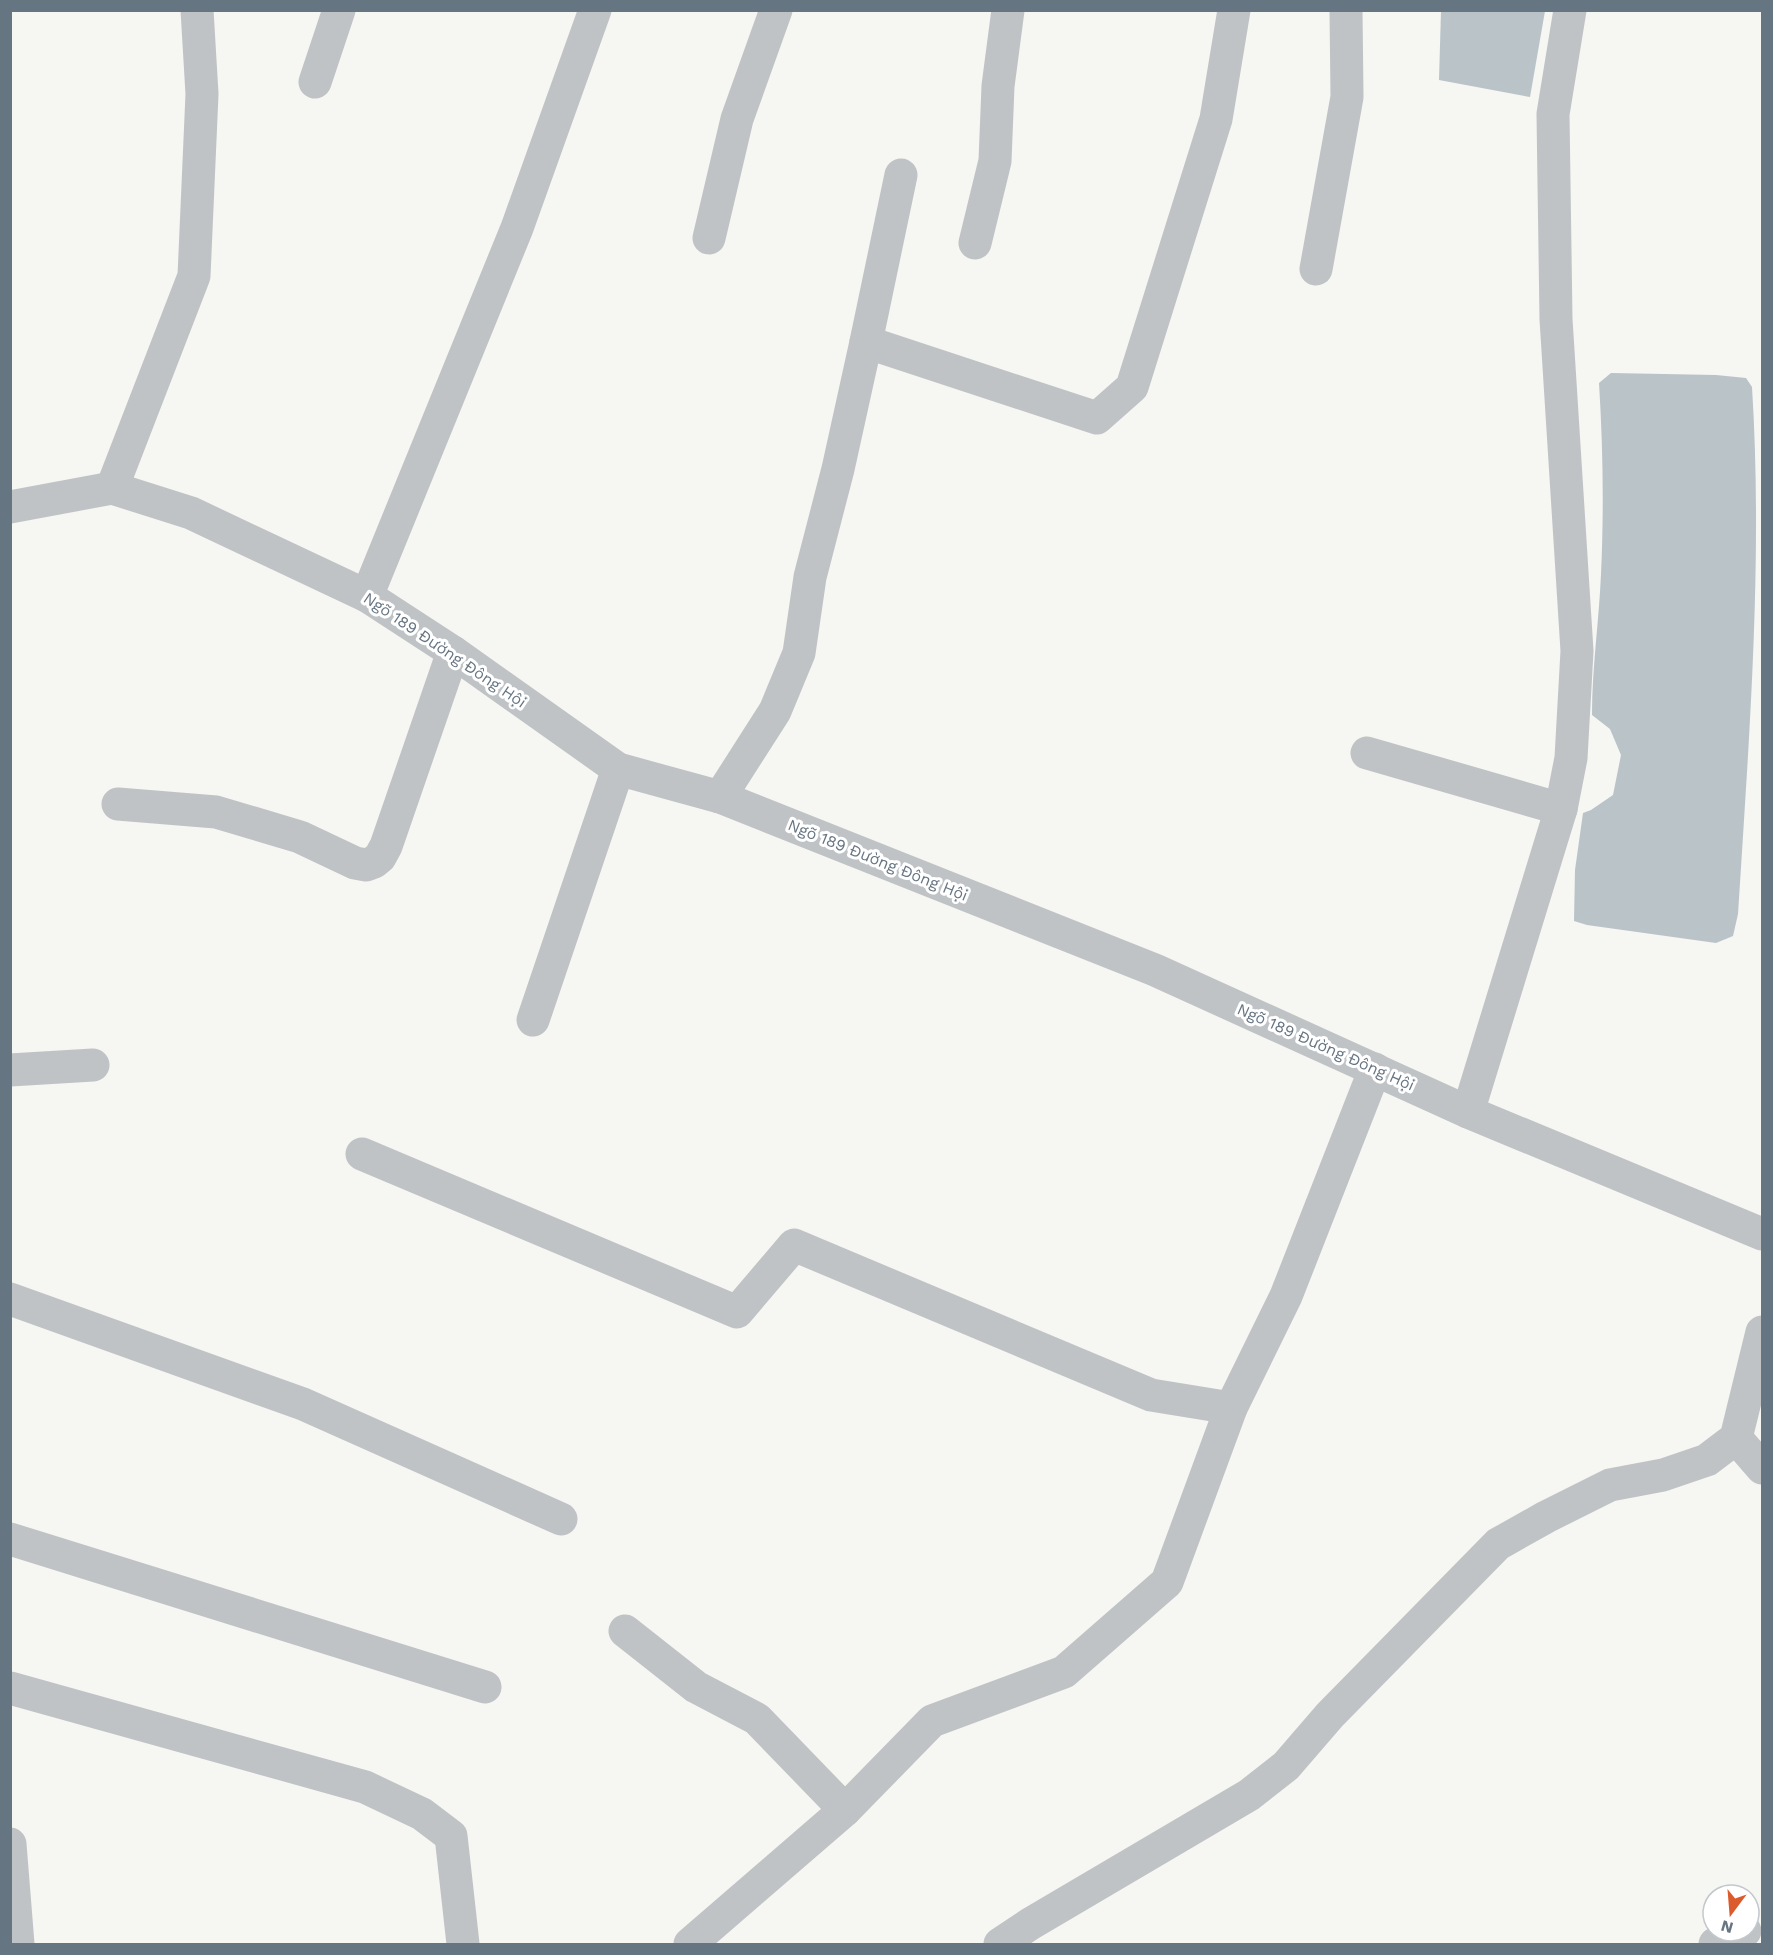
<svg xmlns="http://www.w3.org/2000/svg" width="1773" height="1955" viewBox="0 0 1773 1955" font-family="'Work Sans',sans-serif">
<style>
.water{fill:#b9c3c8}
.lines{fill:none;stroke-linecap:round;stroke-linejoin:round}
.minor{stroke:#bfc3c6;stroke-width:33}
.labels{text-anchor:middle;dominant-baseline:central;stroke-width:6;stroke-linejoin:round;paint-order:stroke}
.street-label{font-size:16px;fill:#667582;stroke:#fff}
</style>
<rect width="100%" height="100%" fill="#f6f6f2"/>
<!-- water -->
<g class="water">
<polygon points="1441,11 1545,11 1530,97 1439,80"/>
<path d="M1611,373L1716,375L1746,378L1752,387C1763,563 1749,739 1738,914L1733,936L1716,943L1587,925L1574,921L1575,870L1583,813L1591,810L1613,795L1621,755L1610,729L1592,715C1592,668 1599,621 1601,574C1604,511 1603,446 1599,383Z"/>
</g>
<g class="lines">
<!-- minor -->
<g class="minor">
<polyline points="315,82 339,10"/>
<polyline points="709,238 737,119 776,10"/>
<polyline points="975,243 995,161 998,86 1008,10"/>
<polyline points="1316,269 1347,97 1346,10"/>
<polyline points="866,342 901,175"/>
<polyline points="112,488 194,276 202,94 197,10"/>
<polyline points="10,507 112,488 191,513 367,596 453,652 618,769 720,797 1155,970 1468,1112 1762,1234"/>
<polyline points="367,596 517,228 595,10"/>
<polyline points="1367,753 1561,809"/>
<polyline points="720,797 775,711 799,653 810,577 838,469 866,342 1097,418 1132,387 1216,119 1234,10"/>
<polyline points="118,804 216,812 300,837 355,863 366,865 374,862 380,857 386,846 453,652"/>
<polyline points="533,1020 618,769"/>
<polyline points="10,1070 93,1065"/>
<polyline points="1468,1112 1561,809 1571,758 1577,651 1556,319 1553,114 1570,10"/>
<polyline points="362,1154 737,1312 794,1245 1151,1395 1231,1408"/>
<polyline points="10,1299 303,1404 561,1519"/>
<polyline points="1736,1438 1762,1468"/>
<polyline points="10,1539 485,1687"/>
<polyline points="625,1631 696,1687 757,1719 845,1810"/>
<polyline points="10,1688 365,1787 422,1814 451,1836 463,1944"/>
<polyline points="10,1844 18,1944"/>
<polyline points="690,1944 845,1810 932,1721 1064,1672 1167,1582 1231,1408 1286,1296 1375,1069"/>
<polyline points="1000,1944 1030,1924 1249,1795 1286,1766 1330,1715 1498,1544 1546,1517 1610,1485 1663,1475 1707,1460 1736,1438 1762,1332"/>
<polyline points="1715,1944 1745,1931"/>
</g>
</g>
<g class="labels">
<!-- street labels -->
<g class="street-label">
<text transform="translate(445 650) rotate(34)">Ngõ 189 Đường Đông Hội</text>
<text transform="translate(878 860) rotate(22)">Ngõ 189 Đường Đông Hội</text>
<text transform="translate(1326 1047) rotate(24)">Ngõ 189 Đường Đông Hội</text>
</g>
</g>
<!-- border -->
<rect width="1773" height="1955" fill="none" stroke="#667582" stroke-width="24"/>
<!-- north arrow -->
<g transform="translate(1731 1913) rotate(196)"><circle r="28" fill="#ffffff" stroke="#c2c8cd" stroke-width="1.5"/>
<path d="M0-4.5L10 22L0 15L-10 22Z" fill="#dc5b2c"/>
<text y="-9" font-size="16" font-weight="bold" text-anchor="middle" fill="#667582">N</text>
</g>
</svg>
